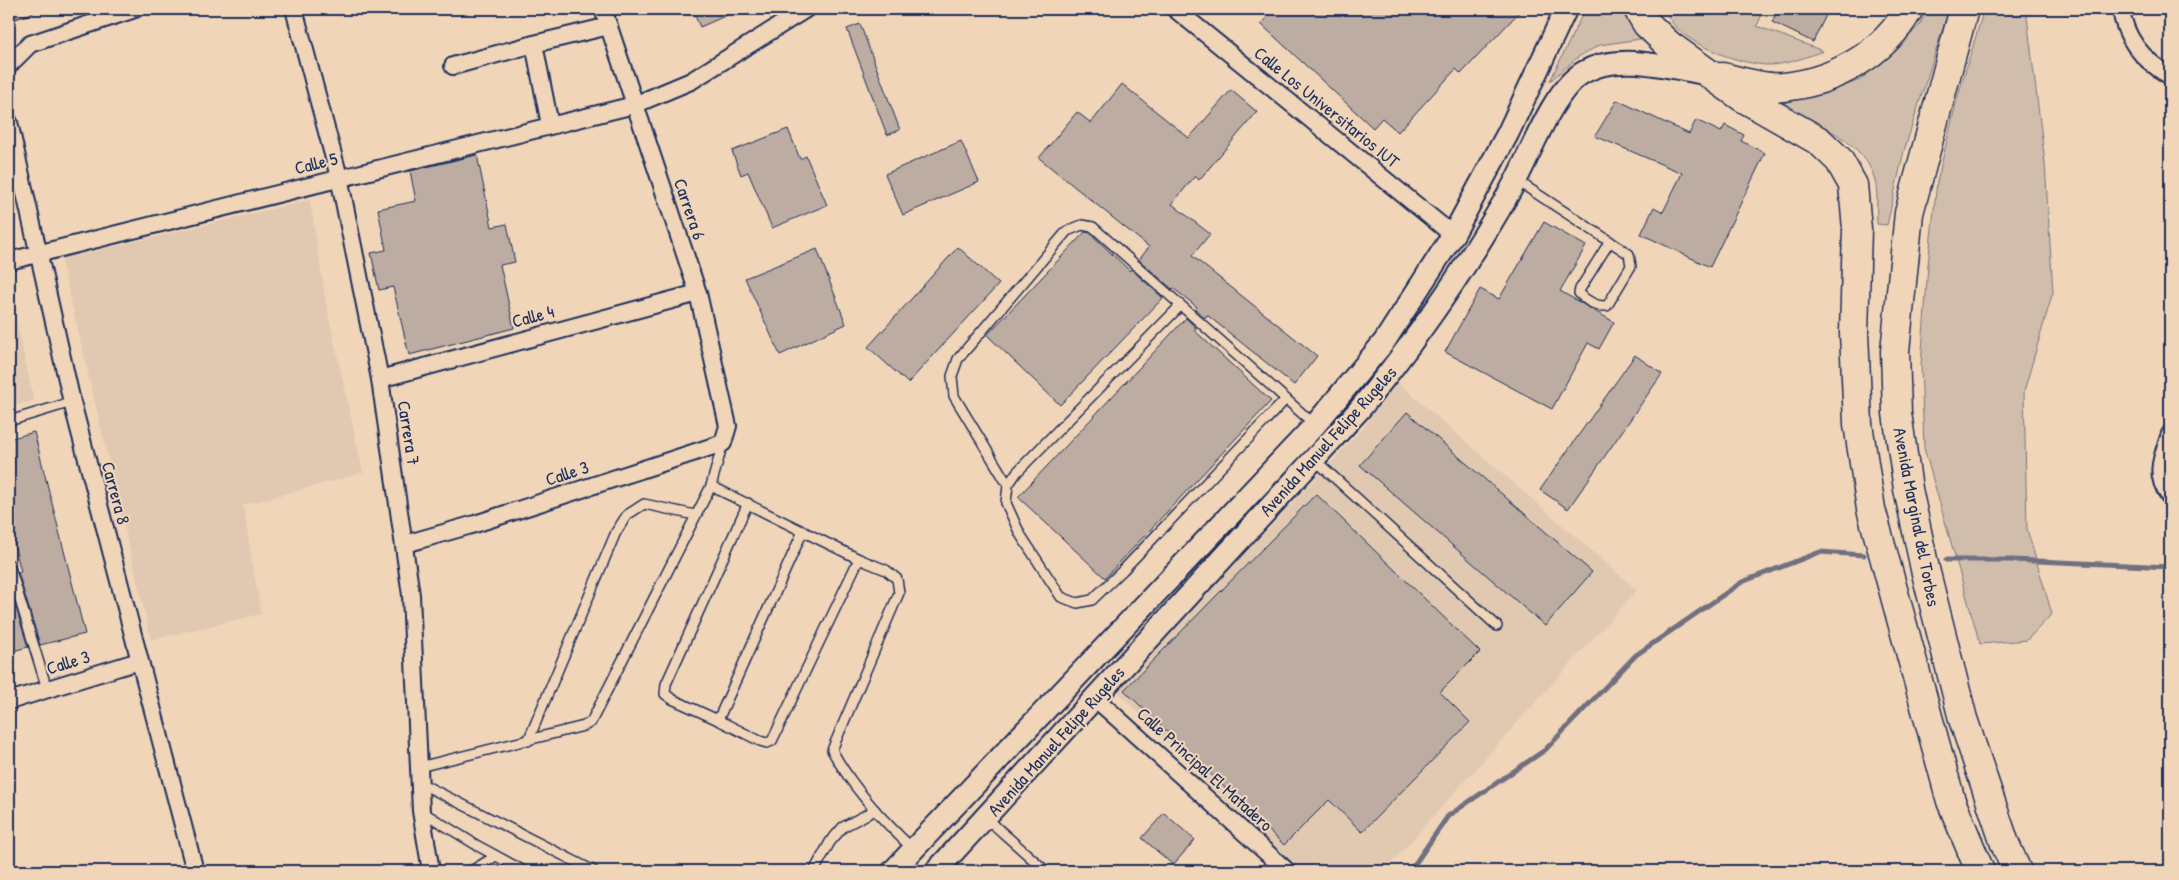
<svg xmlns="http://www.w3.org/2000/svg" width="2179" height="880" viewBox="0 0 2179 880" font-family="'Patrick Hand',sans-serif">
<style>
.built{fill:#e1c9b1}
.green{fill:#d1bdab;stroke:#767684}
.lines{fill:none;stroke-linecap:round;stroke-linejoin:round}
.stream{stroke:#707081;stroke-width:5}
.building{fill:#bcaca2;stroke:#1b2f5e}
.service-casing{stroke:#1b2f5e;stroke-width:12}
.minor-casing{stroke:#1b2f5e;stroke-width:20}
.tertiary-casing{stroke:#1b2f5e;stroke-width:25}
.trunk-casing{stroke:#1b2f5e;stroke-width:31}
.service{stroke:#f1d5b8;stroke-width:9}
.minor{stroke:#f1d5b8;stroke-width:16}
.tertiary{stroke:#f1d5b8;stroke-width:21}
.trunk{stroke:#f1d5b8;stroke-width:28}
.labels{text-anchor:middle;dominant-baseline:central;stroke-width:4;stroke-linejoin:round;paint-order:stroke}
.street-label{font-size:18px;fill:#1b2f5e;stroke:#f1d5b8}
</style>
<rect width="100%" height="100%" fill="#f1d5b8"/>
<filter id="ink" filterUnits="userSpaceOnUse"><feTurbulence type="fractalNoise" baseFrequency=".02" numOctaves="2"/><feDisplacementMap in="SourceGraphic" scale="10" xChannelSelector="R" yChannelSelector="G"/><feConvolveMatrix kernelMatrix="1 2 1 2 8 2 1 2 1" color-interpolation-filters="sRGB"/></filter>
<g filter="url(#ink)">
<!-- built -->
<g class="built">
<polygon points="310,200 326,303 363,473 243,505 261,614 151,640 61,259"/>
<polygon points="9,287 34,401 9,407"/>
<polygon points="1395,380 1637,590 1384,871 1295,871 1116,690 1364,427"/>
</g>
<!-- green -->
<g class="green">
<polygon points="1585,9 1622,9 1640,39 1600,45 1578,57 1550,81"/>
<path d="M1664,9H1764L1757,26L1823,51C1806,57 1786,65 1767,65C1740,64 1691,46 1674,25C1670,20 1667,14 1664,9Z"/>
<path d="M1928,9H1949L1904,151L1887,225L1877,224C1876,212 1878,198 1876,185C1869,141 1814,123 1779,104L1823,94L1860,80L1891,54L1919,26Z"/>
<polygon points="1984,9 2026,9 2045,163 2053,292 2024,391 2027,529 2052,614 2027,640 1980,644 1924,448 1921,365 1928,265 1937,182 1957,99"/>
</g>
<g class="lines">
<!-- stream -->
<g class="stream">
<polyline points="1946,560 2012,560 2170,567"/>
<polyline points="1410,871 1448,816 1545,750 1636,655 1742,582 1820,552 1864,555"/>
</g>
</g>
<!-- building -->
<g class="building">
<polygon points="692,9 741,9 700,27"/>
<polygon points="1275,9 1522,9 1461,74 1456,69 1398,132 1382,118 1373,128 1261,24"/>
<polygon points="1778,9 1829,9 1813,42 1772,22"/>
<polygon points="860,24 900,130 887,135 847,29"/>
<polygon points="1122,84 1189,138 1231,90 1257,112 1199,180 1195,176 1172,204 1210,234 1192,256 1317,356 1294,385 1207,315 1205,318 1195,309 1197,307 1173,288 1172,289 1139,260 1149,247 1039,158 1077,112 1091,123"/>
<polygon points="1617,100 1689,134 1696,120 1721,132 1725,125 1744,135 1741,141 1765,153 1710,267 1641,234 1654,207 1663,212 1682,173 1595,136"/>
<polygon points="788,129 800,159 806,156 827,205 772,228 748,172 741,175 732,151"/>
<polygon points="961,141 979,182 903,215 885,174"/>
<polygon points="477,155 492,227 507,224 515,262 500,265 514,328 409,355 393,287 379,290 371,253 386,250 378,209 416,201 410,171"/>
<polygon points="1544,222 1586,246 1560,291 1614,322 1599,349 1588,343 1552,409 1445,352 1480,289 1499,299"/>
<polygon points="1085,232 1090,233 1130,271 1131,269 1163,298 1060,405 987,335"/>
<polygon points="958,247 999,284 908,383 868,347"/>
<polygon points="817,249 846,324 780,355 745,278"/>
<polygon points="1186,318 1196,328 1194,330 1271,401 1105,578 1018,497"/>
<polygon points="1635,355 1662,374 1568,509 1540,490"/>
<polygon points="1407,412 1592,572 1545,626 1360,465"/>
<polygon points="34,432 85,634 40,645 18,572 21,572 9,523 9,439"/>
<polygon points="1316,494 1480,652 1440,692 1470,722 1362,832 1329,800 1284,845 1124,690"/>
<polygon points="9,585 28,647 9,652"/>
<polygon points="1164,813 1195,840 1173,865 1142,838"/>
</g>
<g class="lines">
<defs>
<g id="service">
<polyline points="9,15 29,9"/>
<path d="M1516,180L1629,254L1631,266L1607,306C1597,307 1586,301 1579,293L1580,289L1610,241"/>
<polyline points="1180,306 1017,472 1008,485 1006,503 1020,534 1061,597 1077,603 1092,600 1123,570 1286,399"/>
<polyline points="9,421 72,402"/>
<polyline points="1314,459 1497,626"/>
<polyline points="1008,485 954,396 952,376 958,359 1067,231 1082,225 1093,227 1315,425"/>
<path d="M711,486L859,559L886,570L897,579L899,593L832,750C852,788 882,820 913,849"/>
<polyline points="748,503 666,684 665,694 672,699 718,720 803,531"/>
<polyline points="9,564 47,689"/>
<polyline points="718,720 760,741 767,743 772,741 859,559"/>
<polyline points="528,741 616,532 627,515 644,504 695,515"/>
<polyline points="419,767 584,726 591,722 711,486 723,443"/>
<polyline points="420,783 594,871"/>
<polyline points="421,811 478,846 524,871"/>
<polyline points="986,818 1046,871"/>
<polyline points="471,871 496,856"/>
<polyline points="814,871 830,842 843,827 875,810"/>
</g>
<g id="minor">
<polyline points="294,9 339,177 380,379 411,595 421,811 431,871"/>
<polyline points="1175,9 1453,235"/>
<path d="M2121,9C2125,40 2144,61 2170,76"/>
<polyline points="534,44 550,125"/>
<polyline points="9,65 30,44 135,9"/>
<polyline points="453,66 534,44 609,26"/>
<polyline points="9,122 72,402 195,871"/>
<polyline points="9,261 634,105 691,81 806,9"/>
<polyline points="380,379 698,293"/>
<path d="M2170,434C2162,458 2153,474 2170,497"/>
<polyline points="405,544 475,524 723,443 728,426 698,293 603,9"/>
<polyline points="1095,698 1287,871"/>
<polyline points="9,701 139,661"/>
</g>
<g id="tertiary">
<polyline points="893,871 1315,425 1384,342 1453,235 1508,133 1566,9"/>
<path d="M936,871L1359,410C1404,355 1447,296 1484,235C1496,215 1508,196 1518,176C1534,145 1555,88 1584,72C1619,52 1670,68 1707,74"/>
</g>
<g id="trunk">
<polyline points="1638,9 1647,24 1670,46 1742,97 1819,141 1839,160 1853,185 1857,229 1854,333 1858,424 1871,509 1951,801 1980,871"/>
<polyline points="1964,9 1909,213 1895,351 1897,413 1908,489 1925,569 1963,719 2005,844 2017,871"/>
<path d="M1722,77C1741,81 1764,89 1783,87C1834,82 1884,54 1909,9"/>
</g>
</defs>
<!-- service casing -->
<use href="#service" class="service-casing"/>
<!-- minor casing -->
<use href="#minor" class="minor-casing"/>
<!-- tertiary casing -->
<use href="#tertiary" class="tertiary-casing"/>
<!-- trunk casing -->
<use href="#trunk" class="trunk-casing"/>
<!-- service -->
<use href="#service" class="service"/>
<!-- minor -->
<use href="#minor" class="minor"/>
<!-- tertiary -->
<use href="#tertiary" class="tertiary"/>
<!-- trunk -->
<use href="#trunk" class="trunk"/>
</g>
</g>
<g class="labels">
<!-- street labels -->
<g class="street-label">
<text transform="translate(1327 107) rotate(39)">Calle Los Universitarios IUT</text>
<text transform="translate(316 163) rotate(-14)">Calle 5</text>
<text transform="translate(690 209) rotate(71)">Carrera 6</text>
<text transform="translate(533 316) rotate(-15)">Calle 4</text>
<text transform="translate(409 433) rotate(81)">Carrera 7</text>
<text transform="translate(1328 441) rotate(-48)">Avenida Manuel Felipe Rugeles</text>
<text transform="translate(567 473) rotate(-18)">Calle 3</text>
<text transform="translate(116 493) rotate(75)">Carrera 8</text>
<text transform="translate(1917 517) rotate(79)">Avenida Marginal del Torbes</text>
<text transform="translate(68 662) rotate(-17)">Calle 3</text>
<text transform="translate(1056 741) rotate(-48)">Avenida Manuel Felipe Rugeles</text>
<text transform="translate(1205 769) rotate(42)">Calle Principal El Matadero</text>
</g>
</g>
<!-- margin -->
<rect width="2179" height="880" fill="none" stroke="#f1d5b8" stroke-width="30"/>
<rect x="15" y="15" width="2149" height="850" fill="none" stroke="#1b2f5e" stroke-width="2" filter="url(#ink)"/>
</svg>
